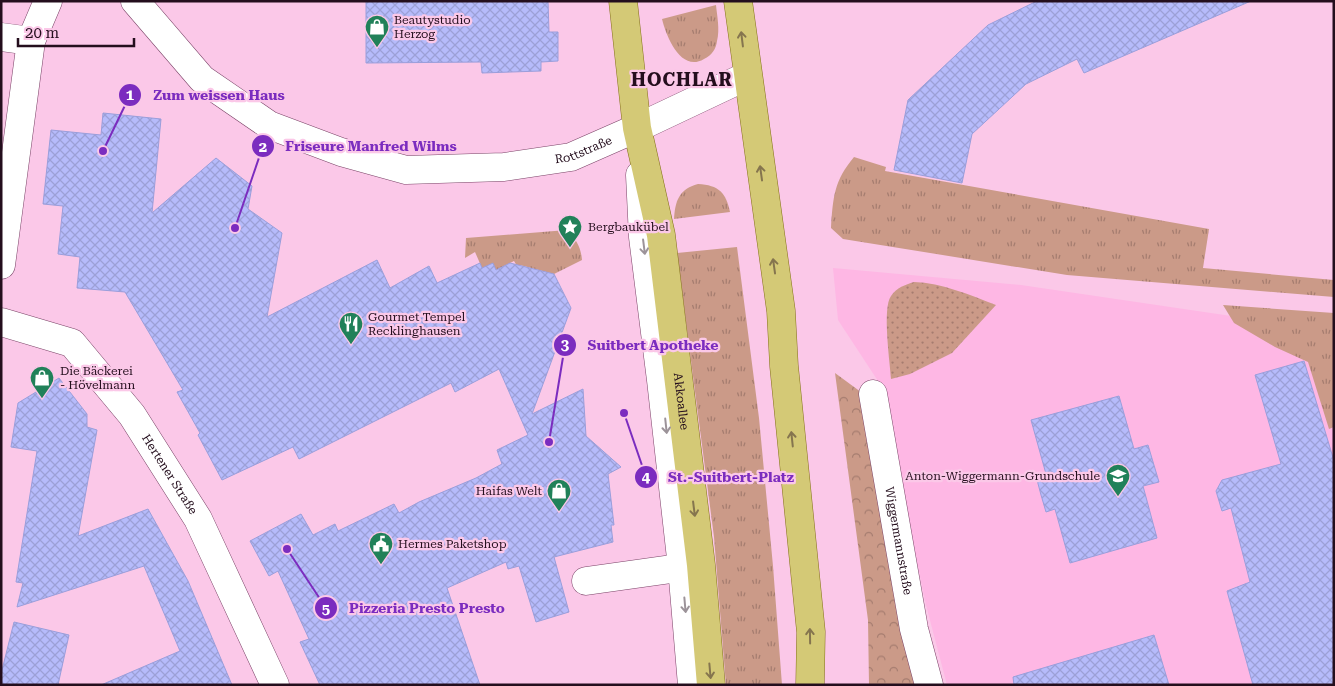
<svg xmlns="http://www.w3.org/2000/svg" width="1335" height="686" viewBox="0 0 1335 686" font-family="'Roboto Serif',serif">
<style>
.built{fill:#feb7e4}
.grass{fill:url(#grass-tufts)}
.forest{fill:url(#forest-crowns)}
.park{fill:url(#park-dots)}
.building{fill:url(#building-cross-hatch);stroke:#9a9edb}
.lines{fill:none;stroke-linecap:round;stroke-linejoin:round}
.minor-casing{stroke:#7a4367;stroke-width:29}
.major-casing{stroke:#84701b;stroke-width:29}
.minor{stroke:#fff;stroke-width:28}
.major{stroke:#d4c976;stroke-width:28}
.oneway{stroke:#85754e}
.oneway2{stroke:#9c9399}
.labels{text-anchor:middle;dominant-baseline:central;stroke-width:4.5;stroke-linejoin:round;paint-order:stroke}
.poi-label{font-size:12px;fill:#240e1d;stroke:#fbc8e8;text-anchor:start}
.street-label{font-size:12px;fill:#240e1d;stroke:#fbc8e8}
.district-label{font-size:18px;font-weight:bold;letter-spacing:1px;fill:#240e1d;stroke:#fbc8e8}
.leader{fill:none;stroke:#7b2cbf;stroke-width:2}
.callout-dot{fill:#7b2cbf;stroke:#fbc8e8;stroke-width:2}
.mark-label{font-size:15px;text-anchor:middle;font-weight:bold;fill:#fff}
.callout-label{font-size:14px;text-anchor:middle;font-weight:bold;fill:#7b2cbf;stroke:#fbc8e8;stroke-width:4.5;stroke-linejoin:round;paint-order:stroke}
</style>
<defs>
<pattern id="grass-tufts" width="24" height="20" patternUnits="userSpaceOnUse" patternTransform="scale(1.25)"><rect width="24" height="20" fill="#cb9a88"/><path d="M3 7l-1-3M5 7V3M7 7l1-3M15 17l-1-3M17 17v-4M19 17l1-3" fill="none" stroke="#a57c6f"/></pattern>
<pattern id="forest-crowns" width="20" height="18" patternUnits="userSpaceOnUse" patternTransform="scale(1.25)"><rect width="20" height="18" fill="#cb9a88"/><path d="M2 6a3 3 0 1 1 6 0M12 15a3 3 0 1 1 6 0" fill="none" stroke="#a57c6f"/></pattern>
<pattern id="park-dots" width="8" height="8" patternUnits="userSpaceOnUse" patternTransform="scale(1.25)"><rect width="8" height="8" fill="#cb9a88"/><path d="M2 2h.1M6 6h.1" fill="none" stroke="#a57c6f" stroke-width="1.8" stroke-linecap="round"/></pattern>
<pattern id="building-cross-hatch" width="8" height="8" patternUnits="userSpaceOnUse" patternTransform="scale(1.25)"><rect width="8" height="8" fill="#b6bbfb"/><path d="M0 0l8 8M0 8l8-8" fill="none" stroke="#9ca0d7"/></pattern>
</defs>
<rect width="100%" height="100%" fill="#fbc8e8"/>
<!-- built -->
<polygon class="built" points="833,268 1021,285 1299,326 1334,390 1334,685 947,685 926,605 878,381 838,320"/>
<!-- grass -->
<g class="grass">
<path d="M716,5C717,16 720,29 717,41C716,49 712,55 704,59C681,73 666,36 662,19Z"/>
<path d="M854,157L886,167L885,171L1209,229L1203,268L1334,280V297L1067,275L843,239L831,228C833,197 834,181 854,157Z"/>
<path d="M698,184C719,185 726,193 730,212L674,219C675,201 679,189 698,184Z"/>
<path d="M567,230C576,239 581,247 582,260L554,274L520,265L517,266L514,261L496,270L482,268L475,252L465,258L466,238Z"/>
<polygon points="737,247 759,418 773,566 782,685 726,685 714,537 677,253"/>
<polygon points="1223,305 1334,313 1334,427 1329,429 1308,362 1275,347 1234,323"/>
</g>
<!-- forest -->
<polygon class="forest" points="835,373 865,395 920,685 869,685 868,620"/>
<!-- park -->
<path class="park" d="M914,282C942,283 970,295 996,305L952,353L910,374L891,379C890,362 882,308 891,296C897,287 905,285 914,282Z"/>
<!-- building -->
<g class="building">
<polygon points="366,1 548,1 549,32 558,32 558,61 541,62 541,71 482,73 481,62 366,63"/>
<polygon points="1037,1 1251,1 1084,73 1077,59 1026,84 972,134 962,183 894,170 908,100 988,25"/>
<polygon points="103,113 161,119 152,213 216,158 252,186 248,209 282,233 267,317 377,260 390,288 429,266 437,283 480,263 482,268 493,263 496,270 510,263 554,274 571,308 532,414 583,389 586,436 621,467 608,474 614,525 611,525 613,542 554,557 569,612 536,622 519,566 508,569 506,562 447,588 480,685 320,685 300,642 309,639 278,571 269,576 250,541 301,514 313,535 335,524 338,531 394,504 399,513 419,502 476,478 502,464 497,450 528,435 499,369 455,392 451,383 299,459 293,447 222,480 198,435 200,433 177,392 183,390 125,292 77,288 80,257 58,254 63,206 43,204 51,130 101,135"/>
<polygon points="1304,361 1334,461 1334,685 1253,685 1227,591 1250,582 1231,508 1222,511 1216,491 1222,480 1281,464 1255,375"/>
<polygon points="59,378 87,414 87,427 97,430 78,536 148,509 188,581 232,685 101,685 180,651 144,566 17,607 23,583 16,582 37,451 11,447 18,403"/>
<polygon points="1119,396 1134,449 1148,445 1159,482 1143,486 1157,538 1070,563 1055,509 1046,512 1041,495 1036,476 1046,474 1031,420"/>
<polygon points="14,622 69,635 58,685 1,685 1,674"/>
<polygon points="1154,635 1169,685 1014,685 1013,677"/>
</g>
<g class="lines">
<defs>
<g id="minor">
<path id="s1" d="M135,1L202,79L269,125L341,152L406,170L504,167L571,157L637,128L747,76"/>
<polyline points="1,37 31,41"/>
<polyline points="640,175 643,237 661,380 682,567 692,685"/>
<polyline points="1,265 31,41 48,1"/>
<path id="s2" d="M1,322L72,343L132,415L198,519L275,685"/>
<path id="s3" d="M873,394L914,629L929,685"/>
<polyline points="586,581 700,565"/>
</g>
<g id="major">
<path id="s4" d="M623,1L637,128L661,235L701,565L711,685"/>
<polyline points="738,1 781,311 784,366 811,632 810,685"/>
</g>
</defs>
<!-- minor casing -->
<use href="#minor" class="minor-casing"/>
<!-- major casing -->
<use href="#major" class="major-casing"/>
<!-- minor -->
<use href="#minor" class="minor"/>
<!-- major -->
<use href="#major" class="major"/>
</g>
<!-- one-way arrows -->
<defs><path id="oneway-shaft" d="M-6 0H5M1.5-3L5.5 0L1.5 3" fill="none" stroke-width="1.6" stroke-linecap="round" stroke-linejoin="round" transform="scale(1.25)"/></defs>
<g class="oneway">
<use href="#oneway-shaft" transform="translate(742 39) rotate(-97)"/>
<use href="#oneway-shaft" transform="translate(761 173) rotate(-98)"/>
<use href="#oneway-shaft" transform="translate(774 266) rotate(-98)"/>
<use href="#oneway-shaft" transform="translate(792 439) rotate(-96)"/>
<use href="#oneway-shaft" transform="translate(694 509) rotate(83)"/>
<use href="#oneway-shaft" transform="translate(810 636) rotate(-91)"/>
<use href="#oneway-shaft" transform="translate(710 671) rotate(85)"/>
</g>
<g class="oneway2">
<use href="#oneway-shaft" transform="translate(644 247) rotate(83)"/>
<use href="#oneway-shaft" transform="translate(666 426) rotate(84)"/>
<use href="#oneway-shaft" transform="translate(685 605) rotate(85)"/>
</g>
<!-- icons -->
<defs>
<symbol id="shop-pin" viewBox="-11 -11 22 30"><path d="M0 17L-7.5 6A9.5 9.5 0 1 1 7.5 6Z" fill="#218159" stroke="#fbc8e8"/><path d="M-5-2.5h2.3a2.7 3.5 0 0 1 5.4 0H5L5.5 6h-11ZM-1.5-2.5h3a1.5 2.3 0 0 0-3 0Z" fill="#fff"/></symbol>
<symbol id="sight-pin" viewBox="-11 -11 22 30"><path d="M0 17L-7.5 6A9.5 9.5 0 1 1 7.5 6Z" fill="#218159" stroke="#fbc8e8"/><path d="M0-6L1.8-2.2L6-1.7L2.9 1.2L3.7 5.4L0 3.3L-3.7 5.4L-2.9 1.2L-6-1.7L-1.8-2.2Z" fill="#fff"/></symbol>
<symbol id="restaurant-pin" viewBox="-11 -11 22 30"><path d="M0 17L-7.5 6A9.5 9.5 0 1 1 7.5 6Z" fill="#218159" stroke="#fbc8e8"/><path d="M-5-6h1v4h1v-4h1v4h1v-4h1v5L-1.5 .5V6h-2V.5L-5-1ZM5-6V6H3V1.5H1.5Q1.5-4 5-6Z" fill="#fff"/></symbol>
<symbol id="school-pin" viewBox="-11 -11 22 30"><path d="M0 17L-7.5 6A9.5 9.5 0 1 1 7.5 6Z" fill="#218159" stroke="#fbc8e8"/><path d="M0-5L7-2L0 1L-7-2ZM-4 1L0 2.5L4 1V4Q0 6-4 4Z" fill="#fff"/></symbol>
<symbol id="civic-pin" viewBox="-11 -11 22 30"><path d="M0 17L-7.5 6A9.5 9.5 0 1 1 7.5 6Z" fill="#218159" stroke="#fbc8e8"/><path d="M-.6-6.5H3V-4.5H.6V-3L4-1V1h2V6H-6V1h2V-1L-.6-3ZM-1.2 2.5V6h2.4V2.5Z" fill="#fff"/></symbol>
</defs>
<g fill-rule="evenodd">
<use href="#shop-pin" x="363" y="13" width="28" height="38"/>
<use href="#sight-pin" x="556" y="213" width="28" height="38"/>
<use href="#restaurant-pin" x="337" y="310" width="28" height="38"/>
<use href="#shop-pin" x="28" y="364" width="28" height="38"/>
<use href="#school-pin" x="1104" y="462" width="28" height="38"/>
<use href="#shop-pin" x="545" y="477" width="28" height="38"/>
<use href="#civic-pin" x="367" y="530" width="28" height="38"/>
</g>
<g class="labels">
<!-- poi labels -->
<g class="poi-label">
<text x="394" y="20">Beautystudio<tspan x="394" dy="14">Herzog</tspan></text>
<text x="588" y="227">Bergbaukübel</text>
<text x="368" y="317">Gourmet Tempel<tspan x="368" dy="14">Recklinghausen</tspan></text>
<text x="60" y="371">Die Bäckerei<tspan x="60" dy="14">- Hövelmann</tspan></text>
<text x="1100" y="476" text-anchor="end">Anton-Wiggermann-Grundschule</text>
<text x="542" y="491" text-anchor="end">Haifas Welt</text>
<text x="398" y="544">Hermes Paketshop</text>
</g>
<!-- street labels -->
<g class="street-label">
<text stroke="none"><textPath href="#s1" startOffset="508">Rottstraße</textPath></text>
<text stroke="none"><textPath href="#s4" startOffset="405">Akkoallee</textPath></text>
<text stroke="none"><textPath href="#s2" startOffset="238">Hertener Straße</textPath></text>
<text stroke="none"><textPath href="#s3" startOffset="149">Wiggermannstraße</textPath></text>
</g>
<!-- district labels -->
<g class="district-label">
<text x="682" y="79">HOCHLAR</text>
</g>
</g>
<!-- callouts -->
<path class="leader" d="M103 151L130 95M235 228L263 146M549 442L565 345M624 413L646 477M287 549L326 608"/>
<g class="callout-dot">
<circle cx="103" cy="151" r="5"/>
<circle cx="235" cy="228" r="5"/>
<circle cx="549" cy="442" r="5"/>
<circle cx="624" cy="413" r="5"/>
<circle cx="287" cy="549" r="5"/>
<circle cx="130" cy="95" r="12"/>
<circle cx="263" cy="146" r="12"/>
<circle cx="565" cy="345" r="12"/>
<circle cx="646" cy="477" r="12"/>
<circle cx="326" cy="608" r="12"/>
</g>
<g class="mark-label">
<text x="130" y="100">1</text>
<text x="263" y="152">2</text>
<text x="565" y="350">3</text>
<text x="646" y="482">4</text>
<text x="326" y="614">5</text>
</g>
<g class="callout-label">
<text x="219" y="100">Zum weissen Haus</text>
<text x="371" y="151">Friseure Manfred Wilms</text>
<text x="653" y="350">Suitbert Apotheke</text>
<text x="731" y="482">St.-Suitbert-Platz</text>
<text x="427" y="613">Pizzeria Presto Presto</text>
</g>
<!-- border -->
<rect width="1335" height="686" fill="none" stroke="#240e1d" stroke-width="5"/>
<!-- scale -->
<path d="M18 38v8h116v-8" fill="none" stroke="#240e1d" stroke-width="2.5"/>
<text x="25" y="38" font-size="15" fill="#240e1d" stroke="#fbc8e8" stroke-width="4" paint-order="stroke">20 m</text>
</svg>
